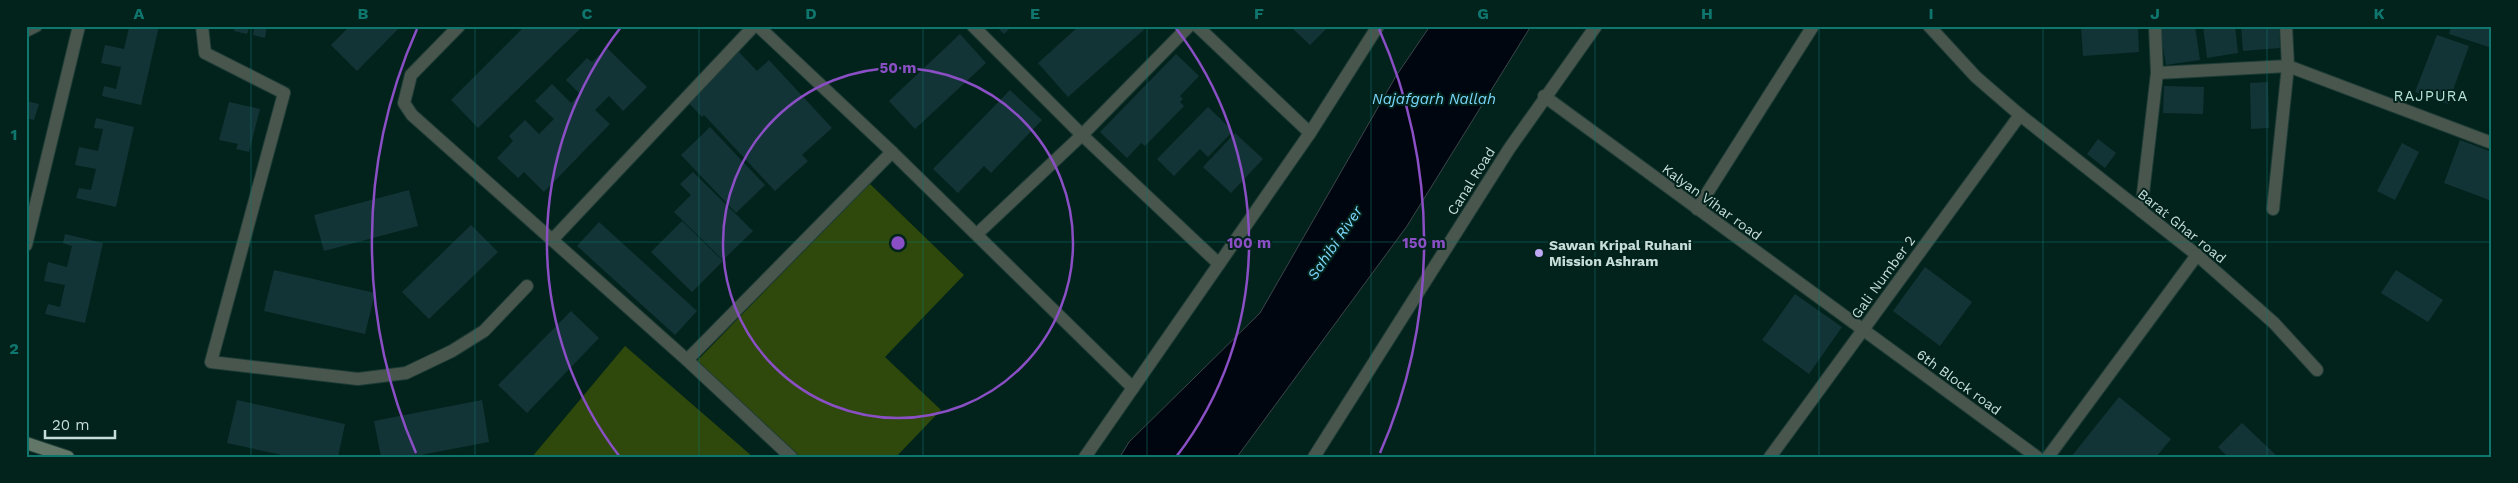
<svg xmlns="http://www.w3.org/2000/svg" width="2518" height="483" viewBox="0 0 2518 483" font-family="'Work Sans',sans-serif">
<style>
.green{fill:#2e490b}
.water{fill:#00060f;stroke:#3c464b}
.building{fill:#133436}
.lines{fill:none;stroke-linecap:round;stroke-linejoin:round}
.lane-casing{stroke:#1e3c36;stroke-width:14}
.street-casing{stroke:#1e3c36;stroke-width:14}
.secondary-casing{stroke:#1e3c36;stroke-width:14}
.lane{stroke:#49564d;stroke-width:12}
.street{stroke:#49564d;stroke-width:12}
.secondary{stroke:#627768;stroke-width:12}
.grid{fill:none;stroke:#0f766e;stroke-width:1;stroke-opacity:0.55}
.ring{fill:none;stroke:#8a4fc4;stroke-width:2.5}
.poi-dot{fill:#bfa9f4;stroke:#02221c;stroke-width:2}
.labels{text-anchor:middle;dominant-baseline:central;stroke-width:4;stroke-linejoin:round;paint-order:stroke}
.street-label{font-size:14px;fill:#c7ddd8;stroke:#02221c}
.poi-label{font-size:14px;font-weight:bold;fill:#c7ddd8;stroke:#02221c;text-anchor:start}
.neighbourhood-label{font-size:15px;letter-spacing:1px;fill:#b5e1d6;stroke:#02221c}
.water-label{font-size:15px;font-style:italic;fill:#7cd7fb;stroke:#02221c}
.centre{fill:#8a4fc4;stroke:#02221c;stroke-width:2.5}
.ring-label{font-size:15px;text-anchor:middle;font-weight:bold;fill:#8a4fc4;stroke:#02221c;stroke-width:4;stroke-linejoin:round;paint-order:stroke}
.neatline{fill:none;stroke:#0f766e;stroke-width:2}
.grid-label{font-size:16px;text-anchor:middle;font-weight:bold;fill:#0f766e}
</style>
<rect width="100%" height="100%" fill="#02221c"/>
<!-- green -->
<g class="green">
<polygon points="869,183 964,275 885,357 941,410 896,457 795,457 696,362"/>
<polygon points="625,346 753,457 532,457"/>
</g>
<!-- water -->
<polygon class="water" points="1430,26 1531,26 1407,226 1237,457 1120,457 1129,442 1260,313 1396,76"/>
<!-- building -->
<g class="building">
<polygon points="159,26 141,105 102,96 104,86 116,89 121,67 101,63 105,45 124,49 129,28 125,26"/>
<polygon points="235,26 267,26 265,38 253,35 254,29 249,28 247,34 234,31"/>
<polygon points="350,26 401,26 357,71 331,45"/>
<polygon points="525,26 581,28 478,128 451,100"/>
<polygon points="996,26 1012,26 1004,34"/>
<polygon points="1079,26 1148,26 1068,97 1038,63"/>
<polygon points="1290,26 1329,26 1310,45"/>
<polygon points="2081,26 2138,26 2139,52 2083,56"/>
<polygon points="2159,26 2195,26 2200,60 2166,65"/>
<polygon points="2203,26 2235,26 2238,53 2207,58"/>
<polygon points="2241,26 2279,26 2280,48 2243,51"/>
<polygon points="2451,26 2492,26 2492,48 2449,34"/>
<polygon points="960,34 986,63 915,129 889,101"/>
<polygon points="2437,35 2469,46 2448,104 2415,92"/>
<polygon points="607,48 647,87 623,111 609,96 595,110 610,124 544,192 524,172 518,178 497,158 513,141 509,136 525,120 539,134 554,119 535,101 552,84 571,103 580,94 566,80 587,58 592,62"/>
<polygon points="738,51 757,71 769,60 832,128 802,155 808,161 775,191 704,115 702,117 685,99"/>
<polygon points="1176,54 1199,76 1180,96 1183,99 1180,102 1184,106 1145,146 1141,143 1127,158 1100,132"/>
<polygon points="2268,82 2269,128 2251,129 2250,83"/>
<polygon points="2164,86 2204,87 2203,114 2163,113"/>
<polygon points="1010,90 1042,120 991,173 984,166 958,193 933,169"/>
<polygon points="26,101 39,104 34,120 26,118"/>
<polygon points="229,102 260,109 249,152 236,149 238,144 219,140"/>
<polygon points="1208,107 1233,131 1208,157 1200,149 1174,176 1157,159"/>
<polygon points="96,118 134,127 116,207 76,198 79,188 91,190 96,169 75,165 79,147 98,151 103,129 94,128"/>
<polygon points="710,127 765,185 736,213 681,155"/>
<polygon points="1235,133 1263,159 1231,193 1203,167"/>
<polygon points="2098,139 2116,153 2105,168 2087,154"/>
<polygon points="2460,140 2492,152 2492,201 2444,183"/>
<polygon points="2402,143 2419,152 2395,200 2377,191"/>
<polygon points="693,172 753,231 723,260 674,212 691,195 680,184"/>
<polygon points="409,190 418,226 324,251 314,215"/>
<polygon points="682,221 723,261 692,292 651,252"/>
<polygon points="599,222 697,311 675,335 577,246"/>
<polygon points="471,225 498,252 429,319 402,292"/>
<polygon points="65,234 103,243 85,323 45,314 48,304 60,307 65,285 44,281 48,262 67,267 72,246 63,243"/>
<polygon points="1925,267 1972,302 1940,346 1893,311"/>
<polygon points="274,270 375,293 365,334 264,311"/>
<polygon points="2396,270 2443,300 2428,322 2381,293"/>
<polygon points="1795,294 1842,327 1809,374 1762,340"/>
<polygon points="571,311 599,338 527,413 498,385"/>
<polygon points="2119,397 2171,439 2156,457 2071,457"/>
<polygon points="237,400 345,424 338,457 291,457 227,443"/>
<polygon points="482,400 489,442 410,457 381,457 374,421"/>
<polygon points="2242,423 2278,457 2228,457 2218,447"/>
</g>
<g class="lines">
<defs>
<polyline id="lane" points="26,31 36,26"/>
<g id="street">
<polyline points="202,26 205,53 284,93 211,362 358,379 406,373 452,351 484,331 527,286"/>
<polyline points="459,26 411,75 404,103 412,115 687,360 791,457"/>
<polyline points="758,26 892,152 1133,388"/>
<polyline points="973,26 1082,135 1219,264"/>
<polyline points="1929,26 1976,77 2020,115 2197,255 2274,323 2317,370"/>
<polyline points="2157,73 2288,66 2492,143"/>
<polyline points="1544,96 2037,457"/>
<polyline points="1310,133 1378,26"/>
<polyline points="1697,209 1813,26"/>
<polyline points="2273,209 2288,66 2286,26"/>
<polyline points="2141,211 2157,73 2155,26"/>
<polyline points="977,234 1082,135 1189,26"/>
<polyline points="552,240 754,26"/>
<polyline points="26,245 79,26"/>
<polyline points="687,360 892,152"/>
<polyline points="1085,457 1310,133 1197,26"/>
<polyline points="1314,457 1509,149 1596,26"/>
<polyline points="1770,457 2020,115"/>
<polyline points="2048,457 2197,255"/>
</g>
<polyline id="secondary" points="26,443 68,457"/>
</defs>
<!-- lane casing -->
<use href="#lane" class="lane-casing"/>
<!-- street casing -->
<use href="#street" class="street-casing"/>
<!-- secondary casing -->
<use href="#secondary" class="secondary-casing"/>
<!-- lane -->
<use href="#lane" class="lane"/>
<!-- street -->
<use href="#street" class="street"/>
<!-- secondary -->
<use href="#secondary" class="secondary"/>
</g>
<!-- grid -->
<path class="grid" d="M251,26V457M475,26V457M699,26V457M923,26V457M1147,26V457M1371,26V457M1595,26V457M1819,26V457M2043,26V457M2267,26V457M26,242H2492"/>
<!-- distance rings -->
<g class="ring">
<circle cx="898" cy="243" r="175"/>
<path d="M620 457A351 351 0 0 1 621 27M1175 27A351 351 0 0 1 1176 457"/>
<path d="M416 453A526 526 0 0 1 417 29M1379 29A526 526 0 0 1 1380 453"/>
</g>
<!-- markers -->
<circle class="poi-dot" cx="1539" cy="253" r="5"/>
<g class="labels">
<!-- street labels -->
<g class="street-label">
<text transform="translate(1471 181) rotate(-58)">Canal Road</text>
<text transform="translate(1712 202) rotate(36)">Kalyan Vihar road</text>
<text transform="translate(2182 226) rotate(39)">Barat Ghar road</text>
<text transform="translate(1883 277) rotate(-54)">Gali Number 2</text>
<text transform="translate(1959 382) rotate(36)">6th Block road</text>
</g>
<!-- poi labels -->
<g class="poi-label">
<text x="1549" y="245">Sawan Kripal Ruhani<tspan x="1549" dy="16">Mission Ashram</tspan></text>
</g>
<!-- neighbourhood labels -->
<g class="neighbourhood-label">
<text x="2431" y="96">RAJPURA</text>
</g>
<!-- water labels -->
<g class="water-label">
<text x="1434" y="99">Najafgarh Nallah</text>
<text transform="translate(1335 243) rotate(-56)">Sahibi River</text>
</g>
</g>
<circle cx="898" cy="243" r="8" class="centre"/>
<g class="ring-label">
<text x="898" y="73">50 m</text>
<text x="1249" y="248">100 m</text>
<text x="1424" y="248">150 m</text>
</g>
<!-- border -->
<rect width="2518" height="483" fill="none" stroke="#02221c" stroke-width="55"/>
<!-- scale -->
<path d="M45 430v8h70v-8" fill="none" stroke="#c7ddd8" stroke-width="2.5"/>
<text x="52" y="430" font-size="15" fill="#c7ddd8" stroke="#02221c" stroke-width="4" paint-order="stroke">20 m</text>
<rect x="28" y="28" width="2462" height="428" class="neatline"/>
<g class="grid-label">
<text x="139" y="19">A</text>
<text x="363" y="19">B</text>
<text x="587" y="19">C</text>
<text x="811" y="19">D</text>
<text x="1035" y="19">E</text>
<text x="1259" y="19">F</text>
<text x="1483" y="19">G</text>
<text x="1707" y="19">H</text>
<text x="1931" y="19">I</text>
<text x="2155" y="19">J</text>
<text x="2379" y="19">K</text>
<text x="14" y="140">1</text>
<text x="14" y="354">2</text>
</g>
</svg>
